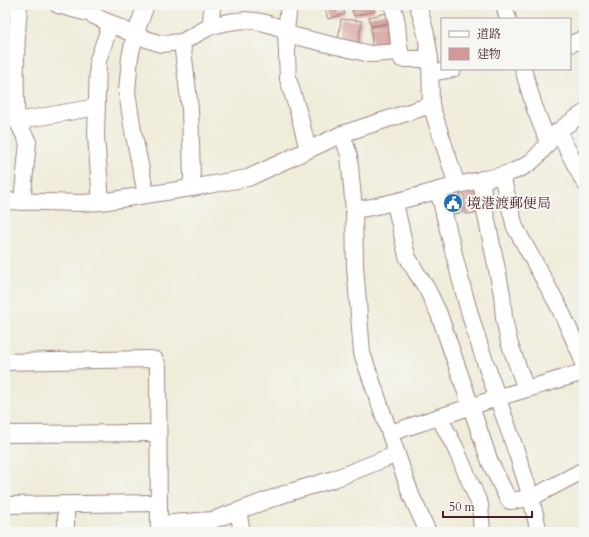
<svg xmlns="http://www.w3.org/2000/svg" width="589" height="537" viewBox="0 0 589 537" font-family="Cardo,'Noto Serif JP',serif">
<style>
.building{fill:#d39996}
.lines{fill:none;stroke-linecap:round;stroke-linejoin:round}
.minor-casing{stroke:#9c8682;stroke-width:18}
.minor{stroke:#fff;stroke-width:16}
.labels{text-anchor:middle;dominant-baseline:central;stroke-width:4;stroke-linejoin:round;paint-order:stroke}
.poi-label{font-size:14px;fill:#4a1f2b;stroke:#f6f6f2;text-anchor:start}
</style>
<rect width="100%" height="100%" fill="#f6f6f2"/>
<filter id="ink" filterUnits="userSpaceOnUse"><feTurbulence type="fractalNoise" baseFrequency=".025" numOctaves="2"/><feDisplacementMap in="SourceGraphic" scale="8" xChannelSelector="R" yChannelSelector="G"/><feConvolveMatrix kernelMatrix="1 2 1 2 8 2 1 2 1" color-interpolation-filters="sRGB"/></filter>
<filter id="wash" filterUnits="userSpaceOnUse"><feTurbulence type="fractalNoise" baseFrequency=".012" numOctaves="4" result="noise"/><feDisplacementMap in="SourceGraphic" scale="16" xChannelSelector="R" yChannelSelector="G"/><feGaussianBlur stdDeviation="0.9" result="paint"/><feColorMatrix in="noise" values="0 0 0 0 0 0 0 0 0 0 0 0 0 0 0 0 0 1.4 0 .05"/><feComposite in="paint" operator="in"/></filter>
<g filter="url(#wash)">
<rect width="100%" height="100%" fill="#efecd9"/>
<g id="blocks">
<!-- building -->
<g class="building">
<polygon points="324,5 333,5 335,11 343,9 345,14 328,19"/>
<polygon points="351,5 373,5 375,11 354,16"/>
<polygon points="392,12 393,22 371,26 369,17"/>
<polygon points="341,19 362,21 358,44 338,41"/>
<polygon points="388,24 390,39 397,39 398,48 372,49 371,27"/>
<polygon points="479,187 483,213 466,214 463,190"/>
<polygon points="460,192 463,213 446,215 443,194"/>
</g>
</g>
</g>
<g filter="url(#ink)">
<use href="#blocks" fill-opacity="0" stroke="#9c8682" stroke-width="1"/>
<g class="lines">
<defs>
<g id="minor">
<polyline points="58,5 88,13 135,35 161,44 182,42 211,26"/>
<path d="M212,5L211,26C219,24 228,22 236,21C253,18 270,24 286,30"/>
<polyline points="289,5 286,30 288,79 299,114 308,150"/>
<path d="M392,5C400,22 396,42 402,59H430"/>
<polyline points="418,5 426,34 430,59 431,105 457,185"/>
<polyline points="504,5 508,19"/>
<polyline points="286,34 370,54 400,52"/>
<polyline points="182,42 190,109 192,177 191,188"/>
<polyline points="570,44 584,39"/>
<polyline points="523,69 534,106 548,142"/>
<polyline points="431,73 453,69"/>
<path d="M17,121C14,82 16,44 19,5"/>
<polyline points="558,131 584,182"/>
<polyline points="342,134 349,155 354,210"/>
<polyline points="502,176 515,227 559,307 581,355 584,368"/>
<polyline points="482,179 484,206 502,294 504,318 509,342 526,389"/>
<polyline points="146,194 133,131 127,92 130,57 135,35 146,5"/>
<polyline points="5,201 81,203 101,202 191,188 248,178 342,134 431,105"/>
<polyline points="22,202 28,142 17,121 97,107"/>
<polyline points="101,202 96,136 98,60 111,23"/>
<path d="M395,203L407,256L416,272L427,289L439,314L490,462L507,497L510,501L531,498C515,443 494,391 477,337C461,289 451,239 438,190"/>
<polyline points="5,362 148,359 155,360 158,367 159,532"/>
<polyline points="439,417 455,447 480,505 482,532"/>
<polyline points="390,433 503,396 584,372"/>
<polyline points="5,434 158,433"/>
<polyline points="5,505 159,503"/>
<polyline points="66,505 66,532"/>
<polyline points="238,511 242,532"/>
<polyline points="159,524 213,520 287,493 334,479 397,454"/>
<path d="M428,532L411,495L362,353L355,266L354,210C390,205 424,194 458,185C481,179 505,177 525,166C539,158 546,144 557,133C565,125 575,119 584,113"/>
<polyline points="539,532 531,498 584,470"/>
</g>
</defs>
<!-- minor casing -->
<use href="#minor" class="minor-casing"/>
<!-- minor -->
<use href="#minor" class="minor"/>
</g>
</g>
<!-- icons -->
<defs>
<symbol id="civic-disc" viewBox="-11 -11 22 22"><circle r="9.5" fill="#1f6fb2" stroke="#f6f6f2"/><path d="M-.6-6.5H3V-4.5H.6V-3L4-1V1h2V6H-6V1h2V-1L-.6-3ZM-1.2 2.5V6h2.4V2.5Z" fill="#fff"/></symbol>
</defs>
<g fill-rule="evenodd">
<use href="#civic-disc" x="442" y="192" width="22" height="22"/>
</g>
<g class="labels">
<!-- poi labels -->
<g class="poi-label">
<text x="467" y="203">境港渡郵便局</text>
</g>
</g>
<!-- margin -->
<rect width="589" height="537" fill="none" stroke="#f6f6f2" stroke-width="20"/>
<!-- legend -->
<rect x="441" y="18" width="130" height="52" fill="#f6f6f2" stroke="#b1a0a2"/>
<rect x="449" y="31" width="20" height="6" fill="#ffffff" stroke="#b1a0a2"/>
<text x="477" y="38" font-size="12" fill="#4a1f2b">道路</text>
<rect x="449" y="48" width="20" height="12" fill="#d39996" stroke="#b1a0a2"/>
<text x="477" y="58" font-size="12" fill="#4a1f2b">建物</text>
<!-- scale -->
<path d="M443 511v6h89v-6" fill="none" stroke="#4a1f2b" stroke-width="2"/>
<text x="449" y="511" font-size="12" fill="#4a1f2b" stroke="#f6f6f2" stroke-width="3" paint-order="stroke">50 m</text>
</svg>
